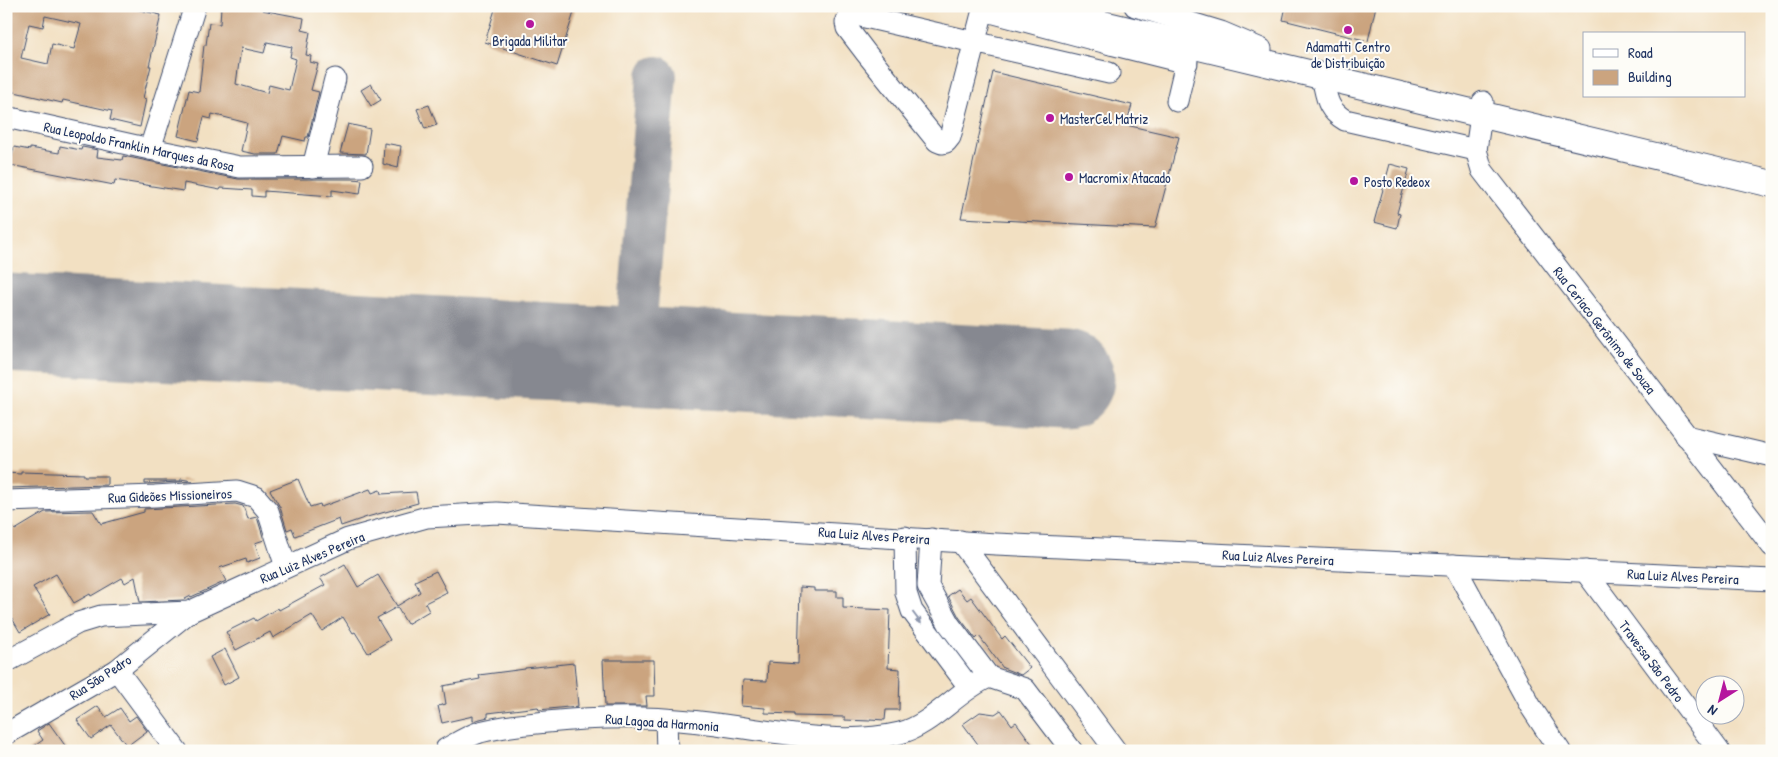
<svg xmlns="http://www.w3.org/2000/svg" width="1778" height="757" viewBox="0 0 1778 757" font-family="'Patrick Hand',sans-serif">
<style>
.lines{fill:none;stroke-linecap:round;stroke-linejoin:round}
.taxiway{stroke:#868890;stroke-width:40}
.runway{stroke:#868890;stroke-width:99}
.building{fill:#cba47f;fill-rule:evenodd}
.minor-casing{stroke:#3b4a6d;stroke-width:23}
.major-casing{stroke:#3b4a6d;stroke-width:28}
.minor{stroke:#fff;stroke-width:21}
.major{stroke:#fff;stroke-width:26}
.oneway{fill:#8d97ae}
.poi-dot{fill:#b5179e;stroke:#fdfcf7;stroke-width:2}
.labels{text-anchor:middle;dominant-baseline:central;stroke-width:4;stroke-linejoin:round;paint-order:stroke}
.poi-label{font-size:14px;fill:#1b2f5e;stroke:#fdfcf7;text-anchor:start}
.street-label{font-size:14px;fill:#1b2f5e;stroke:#fdfcf7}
</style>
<rect width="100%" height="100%" fill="#fdfcf7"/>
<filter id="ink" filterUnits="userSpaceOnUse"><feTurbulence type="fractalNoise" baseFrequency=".02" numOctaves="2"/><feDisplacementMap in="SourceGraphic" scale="10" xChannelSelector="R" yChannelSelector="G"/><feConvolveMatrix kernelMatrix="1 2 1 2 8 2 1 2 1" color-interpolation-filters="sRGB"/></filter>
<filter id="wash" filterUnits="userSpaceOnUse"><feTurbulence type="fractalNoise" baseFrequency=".0096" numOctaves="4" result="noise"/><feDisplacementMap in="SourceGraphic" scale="20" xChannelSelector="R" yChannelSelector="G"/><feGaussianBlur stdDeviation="1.12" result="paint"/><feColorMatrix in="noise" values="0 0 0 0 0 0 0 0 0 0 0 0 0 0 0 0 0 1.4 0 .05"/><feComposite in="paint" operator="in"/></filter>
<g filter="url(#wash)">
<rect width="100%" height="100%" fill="#f2e0c2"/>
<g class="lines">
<!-- taxiway -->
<polyline class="taxiway" points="634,356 657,76"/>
<!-- runway -->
<polyline class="runway" points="6,323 1065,379"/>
</g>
<g id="blocks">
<!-- building -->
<g class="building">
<path d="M6,6H122L161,15L149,66H151L143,98L146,99L140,127L110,120L112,111L63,100L62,103L6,90ZM45,16L81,24L74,49L52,44L48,64L21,58L29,24L43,27Z"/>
<path d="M221,6H262V10L304,18L302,30L310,32L306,55L311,56L310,62L318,64L311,90L319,92L308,137H306L305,141L283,136L278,154H255L241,151L247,123L212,114L211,119L204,117L198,141L178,136L189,90L199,92L204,45H206L209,23L220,24ZM267,42L292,47L290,57L296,59L289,90L269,85L267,93L236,84L241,48L264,53Z"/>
<polygon points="496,6 576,6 557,66 485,42"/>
<polygon points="1286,6 1376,6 1368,41 1283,20"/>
<polygon points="993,72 1132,105 1126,125 1179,137 1155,228 961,218"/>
<polygon points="371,84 381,100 371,106 361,90"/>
<polygon points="429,105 437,125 425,129 417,109"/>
<polygon points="348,124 370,129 366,154 340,153"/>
<polygon points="384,143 401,146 398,168 383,164"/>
<polygon points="60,146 81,150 82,147 98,150 97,157 122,160 123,156 238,179 353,179 362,180 360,194 332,190 332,196 264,191 264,197 252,196 252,190 221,188 220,190 184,183 183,191 115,180 114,185 10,165 14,147 30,150 30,148 59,153"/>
<polygon points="1390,164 1409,169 1397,213 1400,214 1397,228 1374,222"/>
<polygon points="21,472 84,474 84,476 107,476 107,485 6,488 6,473 21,474"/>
<polygon points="181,479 193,481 145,484 145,481 181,481"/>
<polygon points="298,479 310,507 320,504 321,507 370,489 372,493 380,490 381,494 416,492 418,503 367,517 341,526 339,519 295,536 292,528 287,530 280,507 270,490"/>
<polygon points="235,504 243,506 248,519 257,517 264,540 255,543 260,558 247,563 246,559 219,568 226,581 191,597 191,596 183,600 140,602 135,577 125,583 122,578 91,596 90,594 74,603 56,574 33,587 50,614 20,632 6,608 6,514 15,530 45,512 93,511 101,524 144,512 144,509"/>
<polygon points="345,564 358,587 378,575 397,606 420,592 415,581 436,571 447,592 425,603 429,611 407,624 397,607 377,618 390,640 368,653 355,632 353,633 343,617 322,631 312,615 273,638 270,632 236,650 226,632 254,618 256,621 278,608 279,610 325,585 320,578"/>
<polygon points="800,587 814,588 814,591 837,591 837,597 843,597 843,608 890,610 888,668 900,669 899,710 886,710 885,720 870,719 870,721 845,720 845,717 794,716 794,714 765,713 765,708 741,706 743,680 767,681 768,662 798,664"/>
<polygon points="958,589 967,600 971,597 1002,639 1005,636 1030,668 1021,675 1003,668 979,636 976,639 959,617 948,596"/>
<polygon points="225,649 239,677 224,685 210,657"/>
<polygon points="603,660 654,660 655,696 646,696 647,706 605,706"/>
<polygon points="574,663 578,706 539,710 538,707 488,713 488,717 476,720 473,721 473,716 442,723 438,706 446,704 443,686 480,679 479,675 525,669 525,668"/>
<polygon points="98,706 106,717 120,708 129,721 136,716 147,731 127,746 111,725 91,739 77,720"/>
<polygon points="1001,710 1012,725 1016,722 1037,751 983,751 963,724 980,712 995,714"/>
<polygon points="49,723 69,751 27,751 43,740 37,731"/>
</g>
</g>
</g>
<g filter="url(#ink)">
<use href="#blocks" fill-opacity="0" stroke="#3b4a6d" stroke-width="1"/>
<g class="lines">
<defs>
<g id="minor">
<polyline points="1135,6 1221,32 1261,49"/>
<polyline points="1113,30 1111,44 1187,63"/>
<polyline points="1109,73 852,14 848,18 846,23 847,28 866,53 937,141 942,143 946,142 950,137 983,10 1111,44"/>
<path d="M1322,77C1327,97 1326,109 1345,120L1476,150"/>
<polyline points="1177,101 1189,50"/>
<polyline points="1483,102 1476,150 1482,170 1772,546"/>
<polyline points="6,117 150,149 240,167 362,166"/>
<polyline points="150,149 195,6"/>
<polyline points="313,167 335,79"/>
<polyline points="1686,436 1772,456"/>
<polyline points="6,501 155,496 237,491 256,497 268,511 286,567"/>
<polyline points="905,537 906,593 912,611 969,687"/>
<polyline points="931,539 928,586 949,624 989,677"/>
<polyline points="960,541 1116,751"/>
<polyline points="1454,565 1531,707 1560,751"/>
<polyline points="1585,571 1719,751"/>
<polyline points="6,662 78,623 101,616 189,612 348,539 427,517 497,513 996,544 1772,580"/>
<polyline points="117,670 177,751"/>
<polyline points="666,720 667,751"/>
<polyline points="6,734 117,670 189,612"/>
<path d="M446,749C457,743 468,736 480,732C502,726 524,724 547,722C594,717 643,716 690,721C759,727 832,749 900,733C931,726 958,690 989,677L1025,689L1072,751"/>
</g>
<polyline id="major" points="1028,6 1772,184"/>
</defs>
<!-- minor casing -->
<use href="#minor" class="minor-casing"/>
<!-- major casing -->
<use href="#major" class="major-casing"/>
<!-- minor -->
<use href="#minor" class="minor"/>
<!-- major -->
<use href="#major" class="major"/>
</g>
<!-- one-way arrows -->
<defs><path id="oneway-solid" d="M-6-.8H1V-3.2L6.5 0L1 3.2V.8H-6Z" transform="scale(1.25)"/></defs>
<use class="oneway" href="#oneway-solid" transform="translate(917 618) rotate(53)"/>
</g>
<!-- markers -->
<g class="poi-dot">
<circle cx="530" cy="24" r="5"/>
<circle cx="1348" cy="30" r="5"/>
<circle cx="1050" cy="118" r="5"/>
<circle cx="1069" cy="177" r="5"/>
<circle cx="1354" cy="181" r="5"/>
</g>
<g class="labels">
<!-- poi labels -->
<g class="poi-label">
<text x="530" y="40" text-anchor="middle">Brigada Militar</text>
<text x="1348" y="46" text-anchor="middle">Adamatti Centro<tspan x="1348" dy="16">de Distribuição</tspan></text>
<text x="1060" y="118">MasterCel Matriz</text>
<text x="1079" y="177">Macromix Atacado</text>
<text x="1364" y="181">Posto Redeox</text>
</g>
<!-- street labels -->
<g class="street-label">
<text transform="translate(139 146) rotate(12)">Rua Leopoldo Franklin Marques da Rosa</text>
<text transform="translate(1605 330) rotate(52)">Rua Ceriaco Gerônimo de Souza</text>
<text transform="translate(170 495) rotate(-2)">Rua Gideões Missioneiros</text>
<text transform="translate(874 535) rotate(4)">Rua Luiz Alves Pereira</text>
<text transform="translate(312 557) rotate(-23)">Rua Luiz Alves Pereira</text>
<text transform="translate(1278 557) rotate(3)">Rua Luiz Alves Pereira</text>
<text transform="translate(1683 576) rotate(3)">Rua Luiz Alves Pereira</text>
<text transform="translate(1652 661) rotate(53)">Travessa São Pedro</text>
<text transform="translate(100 677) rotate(-33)">Rua São Pedro</text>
<text transform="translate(662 722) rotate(4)">Rua Lagoa da Harmonia</text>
</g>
</g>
<!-- margin -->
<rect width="1778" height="757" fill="none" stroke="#fdfcf7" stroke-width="25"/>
<!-- legend -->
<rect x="1583" y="32" width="162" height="65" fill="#fdfcf7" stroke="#a3aaba"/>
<rect x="1593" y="49" width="25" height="8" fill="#ffffff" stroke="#a3aaba"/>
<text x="1628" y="58" font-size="15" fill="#1b2f5e">Road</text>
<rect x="1593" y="70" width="25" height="15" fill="#cba47f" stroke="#a3aaba"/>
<text x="1628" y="82" font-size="15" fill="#1b2f5e">Building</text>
<!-- north arrow -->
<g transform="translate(1720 700) rotate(216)"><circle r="24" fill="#fdfcf7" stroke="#a3aaba"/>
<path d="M0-4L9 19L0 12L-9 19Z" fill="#b5179e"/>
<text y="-8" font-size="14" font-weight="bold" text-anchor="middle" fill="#1b2f5e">N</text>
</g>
</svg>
